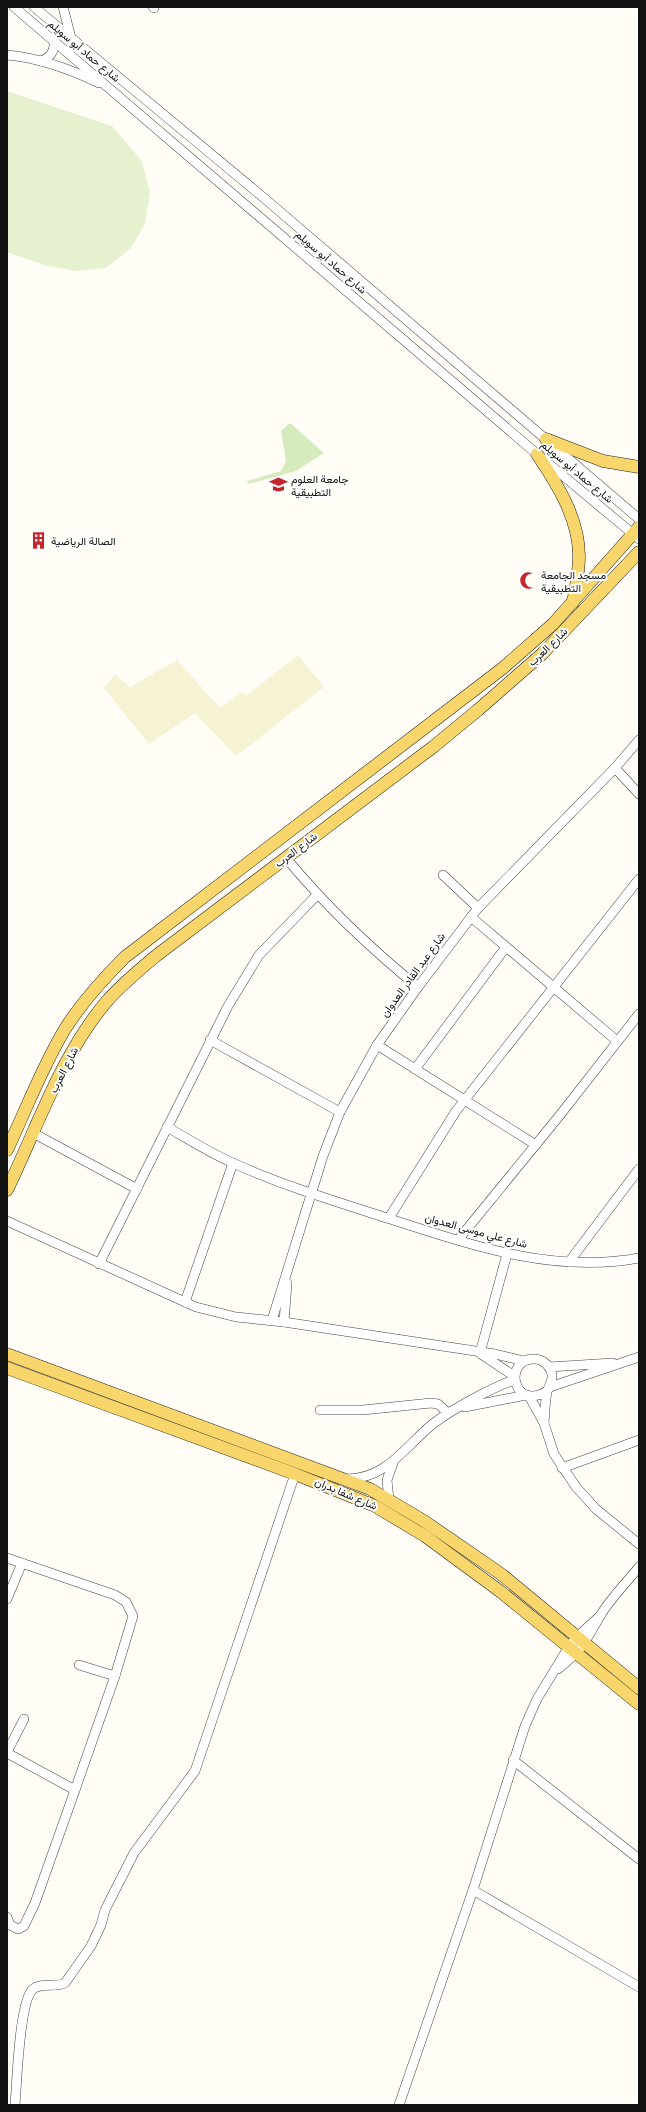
<svg xmlns="http://www.w3.org/2000/svg" width="646" height="2112" viewBox="0 0 646 2112" font-family="'Source Serif 4',Vazirmatn,serif">
<style>
.farmland{fill:#f6f3d4}
.green{fill:#d5ebbd}
.pitch{fill:#e6f2cf}
.lines{fill:none;stroke-linecap:round;stroke-linejoin:round}
.minor-casing{stroke:#444;stroke-width:10}
.major-casing{stroke:#222;stroke-width:13}
.minor{stroke:#fff;stroke-width:9}
.major{stroke:#f9d66b;stroke-width:12}
.labels{text-anchor:middle;dominant-baseline:central;stroke-width:4;stroke-linejoin:round;paint-order:stroke}
.street-label{font-size:11px;fill:#111;stroke:#fff}
.poi-label{font-size:11px;fill:#111;stroke:#fff;text-anchor:start}
</style>
<rect width="100%" height="100%" fill="#fffdf5"/>
<!-- farmland -->
<polygon class="farmland" points="298,655 324,687 236,756 195,713 149,744 104,688 115,674 130,687 177,660 220,708 242,692 246,696"/>
<!-- green -->
<polygon class="green" points="290,423 324,453 296,471 248,484 247,481 281,471 286,461 281,431"/>
<!-- pitch -->
<polygon class="pitch" points="7,91 112,126 142,161 150,193 145,224 131,248 106,268 75,271 47,266 7,252"/>
<g class="lines">
<defs>
<g id="minor">
<polyline points="14,7 537,454 639,539"/>
<polyline points="34,7 264,198 639,519"/>
<polyline points="63,7 71,38"/>
<polyline points="153,7 154,8"/>
<path d="M7,55C40,58 70,69 99,83"/>
<path d="M41,61C50,58 55,51 54,41"/>
<polyline points="615,768 639,794"/>
<path d="M286,858C325,905 370,948 418,987"/>
<polyline points="443,875 478,908"/>
<polyline points="471,917 617,1041"/>
<polyline points="210,1040 340,1112"/>
<polyline points="377,1045 536,1145"/>
<polyline points="415,1069 506,947"/>
<path d="M167,1127C188,1139 210,1153 233,1163C284,1186 337,1202 390,1219C471,1245 553,1274 639,1258"/>
<polyline points="33,1133 137,1189"/>
<polyline points="389,1218 456,1111 639,879"/>
<polyline points="7,1221 196,1307 236,1317 284,1322 495,1354 524,1361"/>
<polyline points="458,1240 560,1115 639,1014"/>
<polyline points="569,1262 639,1169"/>
<polyline points="99,1264 228,1006 259,955 317,895"/>
<polyline points="185,1302 233,1163"/>
<polyline points="272,1320 323,1156 340,1112 377,1045 418,987 478,908 615,768 639,740"/>
<polyline points="284,1322 287,1283"/>
<polyline points="480,1353 507,1254"/>
<polyline points="481,1354 514,1376"/>
<polyline points="549,1367 613,1363"/>
<polyline points="550,1387 639,1357"/>
<polyline points="529,1396 544,1423 554,1454 576,1487 596,1509 639,1544"/>
<polyline points="465,1407 526,1395"/>
<polyline points="320,1410 363,1410 431,1403 438,1404 448,1413"/>
<path d="M544,1423C545,1413 545,1402 547,1392C548,1388 551,1384 552,1378C553,1368 543,1358 533,1359C503,1360 513,1412 547,1391"/>
<polyline points="562,1468 639,1440"/>
<path d="M347,1479C387,1479 405,1446 434,1423C451,1410 493,1387 514,1380"/>
<polyline points="389,1500 387,1480 393,1463"/>
<polyline points="7,1558 115,1595 126,1602 133,1616 115,1676 75,1790 7,1753"/>
<polyline points="7,1599 22,1563"/>
<polyline points="79,1665 115,1676"/>
<path d="M558,1669C582,1650 585,1642 600,1616C610,1599 626,1583 639,1567"/>
<polyline points="7,1752 24,1719"/>
<polyline points="513,1760 639,1859"/>
<polyline points="473,1890 639,1987"/>
<polyline points="7,1917 10,1925 18,1929 24,1926 35,1903 75,1790"/>
<path d="M15,2105C17,2084 19,2001 33,1989C41,1982 56,1988 65,1983L91,1946L101,1925L105,1910L134,1853L195,1771L295,1474"/>
<polyline points="399,2105 473,1890 525,1726 537,1699 568,1648 578,1636 600,1616"/>
</g>
<g id="major">
<polyline points="546,439 603,461 639,467"/>
<path d="M537,454C557,484 579,518 579,556C579,571 576,587 573,602"/>
<path d="M7,1150C26,1110 42,1067 65,1029C82,1002 103,979 125,957L503,668L553,624L639,527"/>
<path d="M7,1190C38,1126 61,1055 107,1001C122,984 139,970 157,955L433,747L478,710L542,654L639,552"/>
<polyline points="7,1354 370,1489 424,1521 501,1574 639,1688"/>
<polyline points="7,1368 295,1474 375,1506 425,1536 501,1592 639,1704"/>
</g>
</defs>
<!-- minor casing -->
<use href="#minor" class="minor-casing"/>
<!-- major casing -->
<use href="#major" class="major-casing"/>
<!-- minor -->
<use href="#minor" class="minor"/>
<!-- major -->
<use href="#major" class="major"/>
</g>
<!-- icons -->
<defs>
<symbol id="university-bare" viewBox="-9 -9 18 18"><path d="M0-5L7-2L0 1L-7-2ZM-4 1L0 2.5L4 1V4Q0 6-4 4Z" fill="#c4262e" stroke="#fff" stroke-width="2.5" paint-order="stroke"/></symbol>
<symbol id="building-bare" viewBox="-9 -9 18 18"><path d="M-4-6H4V6H1V3H-1V6H-4ZM-2.5-4.3h1.7v1.8h-1.7ZM.8-4.3h1.7v1.8H.8ZM-2.5-1h1.7V.8h-1.7ZM.8-1h1.7V.8H.8Z" fill="#c4262e" stroke="#fff" stroke-width="2.5" paint-order="stroke"/></symbol>
<symbol id="mosque-bare" viewBox="-9 -9 18 18"><path d="M3.5-4.9A6 6 0 1 0 3.5 4.9A5 5 0 1 1 3.5-4.9Z" fill="#c4262e" stroke="#fff" stroke-width="2.5" paint-order="stroke"/></symbol>
</defs>
<g fill-rule="evenodd">
<use href="#university-bare" x="266" y="472" width="25" height="25"/>
<use href="#building-bare" x="26" y="528" width="25" height="25"/>
<use href="#mosque-bare" x="516" y="568" width="25" height="25"/>
</g>
<g class="labels">
<!-- street labels -->
<g class="street-label">
<text transform="translate(84 51) rotate(40)">شارع حماد أبو سويلم</text>
<text transform="translate(331 262) rotate(41)">شارع حماد أبو سويلم</text>
<text transform="translate(577 472) rotate(40)">شارع حماد أبو سويلم</text>
<text transform="translate(548 647) rotate(-44)">شارع العرب</text>
<text transform="translate(296 850) rotate(-37)">شارع العرب</text>
<text transform="translate(413 975) rotate(-54)">شارع عبد القادر العدوان</text>
<text transform="translate(64 1070) rotate(-63)">شارع العرب</text>
<text transform="translate(476 1231) rotate(15)">شارع علي موسى العدوان</text>
<text transform="translate(346 1494) rotate(23)">شارع شفا بدران</text>
</g>
<!-- poi labels -->
<g class="poi-label">
<text x="291" y="479">جامعة العلوم<tspan x="291" dy="13">التطبيقية</tspan></text>
<text x="51" y="541">الصالة الرياضية</text>
<text x="541" y="575">مسجد الجامعة<tspan x="541" dy="13">التطبيقية</tspan></text>
</g>
</g>
<!-- border -->
<rect width="646" height="2112" fill="none" stroke="#111111" stroke-width="16"/>
</svg>
